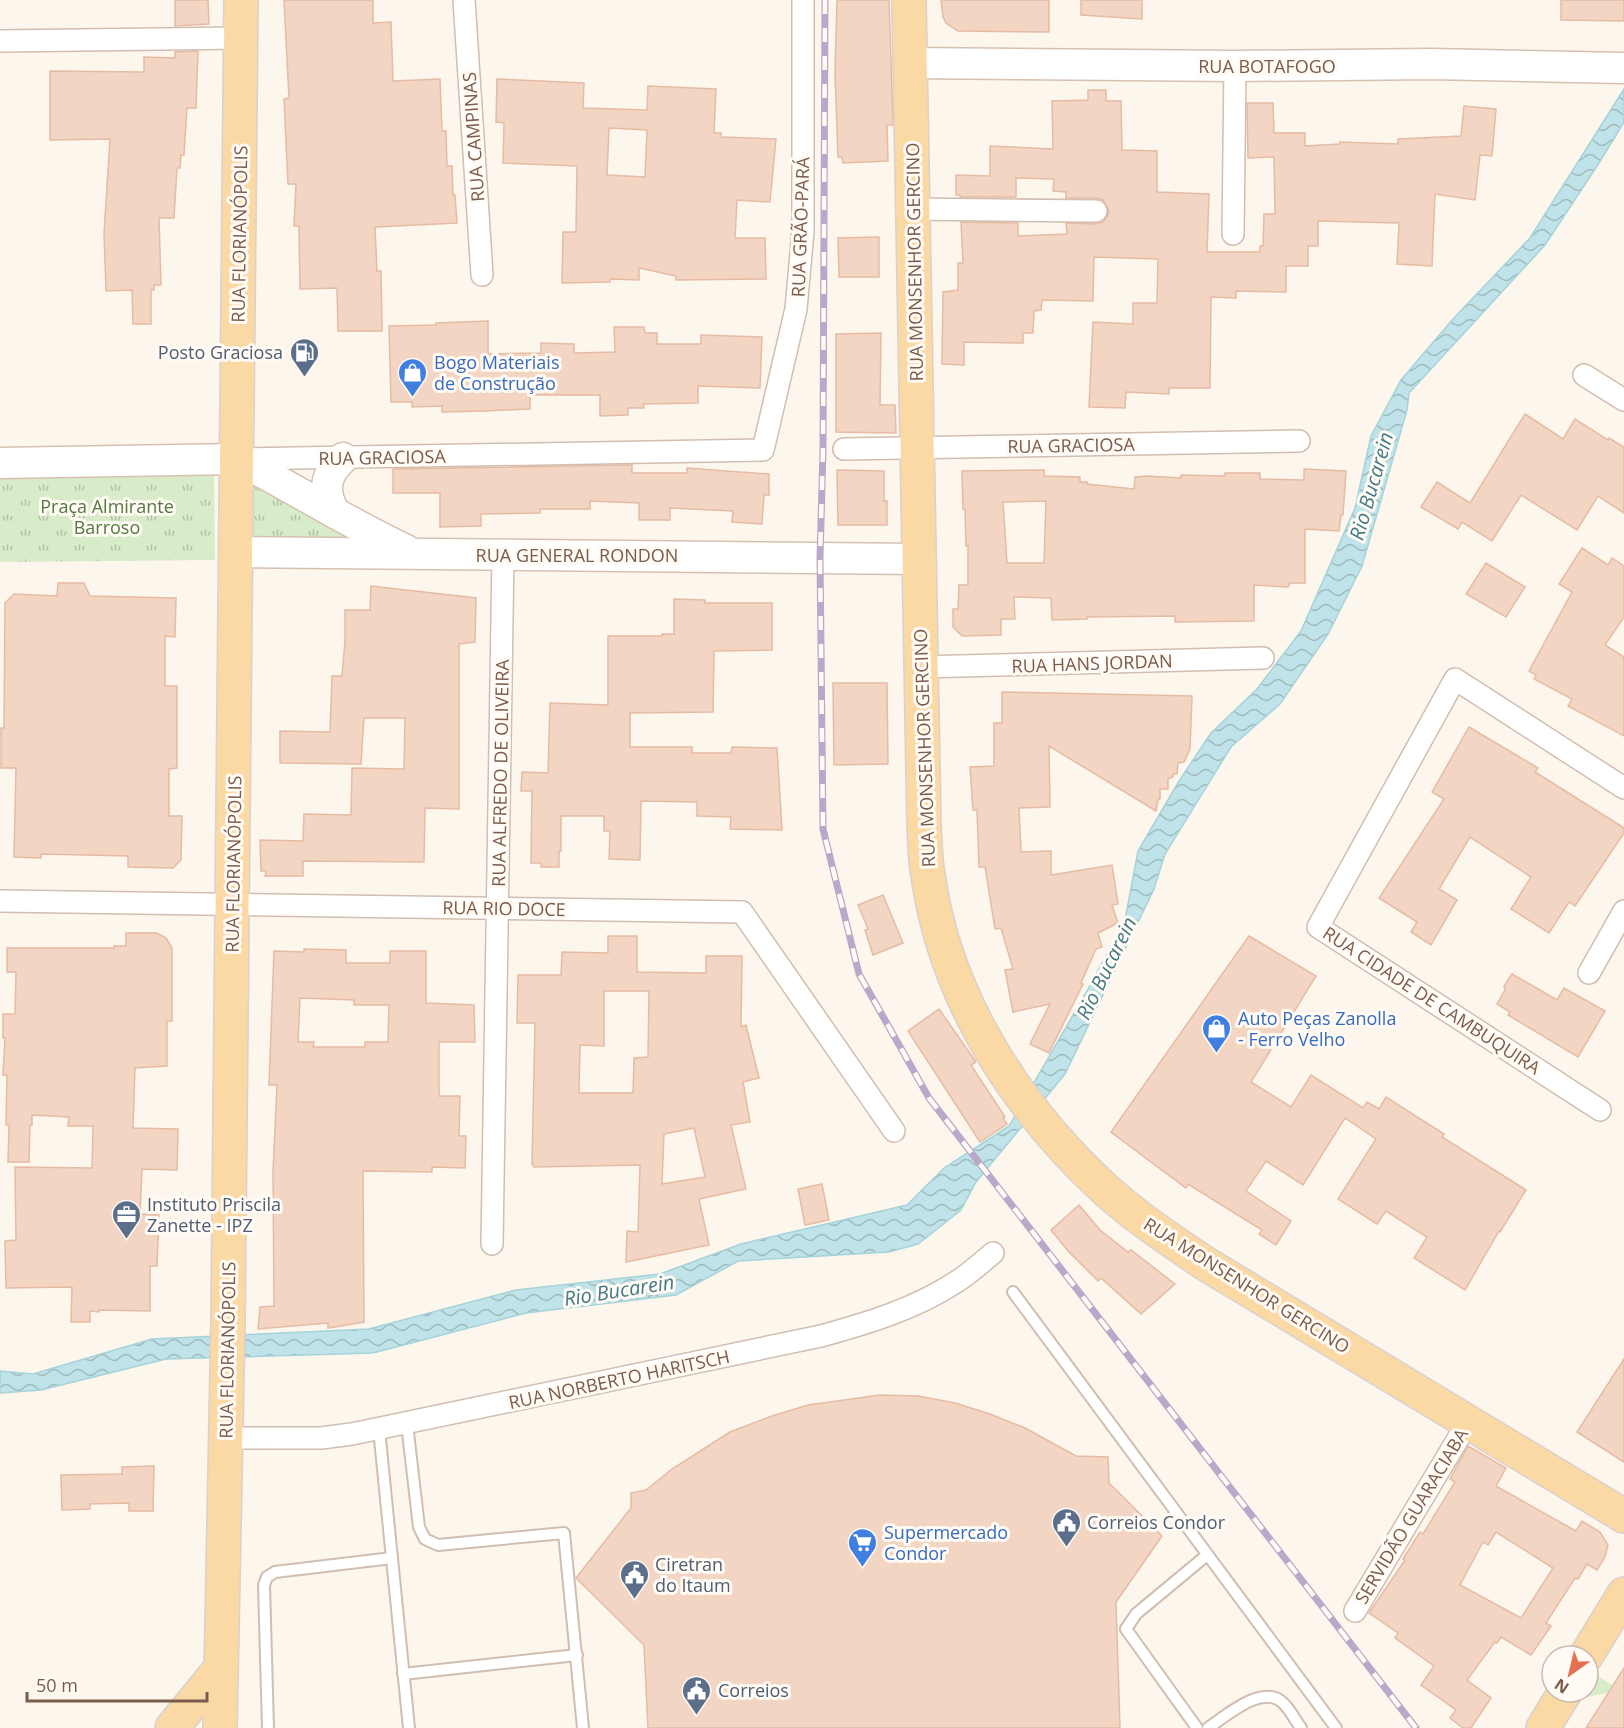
<svg xmlns="http://www.w3.org/2000/svg" width="1624" height="1728" viewBox="0 0 1624 1728" font-family="'Open Sans',sans-serif">
<style>
.grass{fill:url(#grass-tufts)}
.garden{fill:#d8ecc9}
.water{fill:url(#water-waves);stroke:#a5d3da;stroke-width:1.5}
.building{fill:#f3d5c3;stroke:#e6bba3;stroke-width:1.5;fill-rule:evenodd}
.lines{fill:none;stroke-linecap:round;stroke-linejoin:round}
.lane-casing{stroke:#d1beb0;stroke-width:14}
.street-casing{stroke:#d1beb0;stroke-width:24}
.secondary-casing{stroke:#d6c0b0;stroke-width:33}
.primary-casing{stroke:#dad1cd;stroke-width:36}
.lane{stroke:#fff;stroke-width:10}
.street{stroke:#fff;stroke-width:21}
.secondary{stroke:#fff;stroke-width:30}
.primary{stroke:#fbd9a5;stroke-width:33}
.rail-casing{stroke:#b9a8c9;stroke-width:7}
.rail{stroke:#fffaf3;stroke-width:4.5;stroke-dasharray:14;stroke-linecap:butt}
.labels{text-anchor:middle;dominant-baseline:central;stroke-width:6;stroke-linejoin:round;paint-order:stroke}
.street-label{font-size:18px;fill:#7a5c4d;stroke:#fffaf3}
.service-label{font-size:18px;fill:#4e5e75;stroke:#fffaf3;text-anchor:start}
.shop-label{font-size:18px;fill:#366cbe;stroke:#fffaf3;text-anchor:start}
.park-label{font-size:18px;fill:#537a41;stroke:#fffaf3}
.water-label{font-size:20px;font-style:italic;fill:#437c86;stroke:#fffaf3}
</style>
<defs>
<pattern id="grass-tufts" width="24" height="20" patternUnits="userSpaceOnUse" patternTransform="scale(1.5)"><rect width="24" height="20" fill="#d8ecc9"/><path d="M3 7l-1-3M5 7V3M7 7l1-3M15 17l-1-3M17 17v-4M19 17l1-3" fill="none" stroke="#b4c2a5"/></pattern>
<pattern id="water-waves" width="16" height="10" patternUnits="userSpaceOnUse" patternTransform="scale(1.5)"><rect width="16" height="10" fill="#bfe3e8"/><path d="M0 5q4-4 8 0t8 0" fill="none" stroke="#a0bbbe"/></pattern>
</defs>
<rect width="100%" height="100%" fill="#fdf6ec"/>
<!-- grass -->
<g class="grass">
<polygon points="214,471 215,560 0,562 0,473"/>
<polygon points="254,476 359,538 253,537"/>
</g>
<!-- garden -->
<polygon class="garden" points="1595,1674 1619,1690 1579,1699 1584,1692 1588,1692 1588,1686"/>
<!-- water -->
<polygon class="water" points="1624,89 1624,122 1599,163 1545,245 1409,393 1407,410 1362,566 1328,634 1280,704 1231,747 1165,854 1154,889 1065,1074 976,1182 961,1210 918,1244 889,1252 738,1261 676,1295 526,1313 373,1353 166,1359 41,1390 0,1393 0,1371 33,1374 152,1339 369,1329 516,1290 660,1274 741,1244 907,1205 944,1168 1009,1126 1088,989 1125,920 1138,851 1179,781 1211,733 1257,689 1301,631 1355,508 1371,436 1401,380 1453,319 1530,238"/>
<!-- building -->
<g class="building">
<polygon points="175,0 208,0 209,24 175,26"/>
<polygon points="284,0 373,0 373,23 391,22 393,81 440,79 442,131 446,131 447,166 452,166 453,195 455,195 457,223 375,227 377,271 381,271 382,331 338,331 337,288 300,289 299,226 294,226 296,184 288,184 284,99 289,98"/>
<polygon points="837,0 889,0 893,125 887,125 888,161 843,163 842,157 838,157 835,73"/>
<polygon points="941,0 1049,0 1049,32 958,31 946,23 943,17"/>
<polygon points="1081,0 1142,0 1142,19 1081,15"/>
<polygon points="1561,0 1624,0 1624,21 1561,20"/>
<polygon points="198,51 196,108 187,108 184,155 181,155 180,168 177,168 174,218 159,218 161,285 154,285 154,290 151,290 151,324 133,324 132,290 106,291 104,234 110,139 50,140 50,71 144,72 144,57 175,58 175,52"/>
<path d="M497,79L584,83L583,108L647,110L648,86L716,89L714,133H721V137L776,139L770,202L737,200L735,238H765L766,279L676,280V276L639,268V280L610,279V282L562,283L563,232H576L577,166L503,163L504,123L496,122ZM609,128L647,130L645,177L607,175Z"/>
<polygon points="1088,90 1106,90 1106,101 1121,101 1122,150 1157,151 1157,192 1209,194 1207,252 1260,252 1260,246 1263,246 1264,214 1275,214 1274,157 1248,158 1247,103 1273,103 1274,133 1305,133 1305,146 1340,144 1340,142 1398,144 1398,139 1461,136 1464,106 1496,109 1492,156 1480,155 1475,200 1435,194 1432,266 1397,264 1399,223 1318,221 1318,246 1308,246 1308,266 1286,266 1286,292 1236,291 1236,298 1211,297 1210,388 1169,388 1169,394 1126,392 1125,408 1089,407 1093,322 1133,324 1133,303 1157,303 1158,259 1094,257 1093,301 1042,300 1041,310 1034,311 1033,333 1023,333 1023,343 964,342 964,365 942,364 943,292 958,290 958,263 963,263 961,222 1018,223 1018,236 1067,234 1066,223 1096,224 1103,222 1107,217 1109,211 1103,200 1096,198 1066,198 1066,192 1053,191 1054,179 1016,178 1016,197 960,197 960,195 956,195 956,175 990,176 990,146 1053,149 1052,101 1088,100"/>
<polygon points="879,237 879,277 839,277 838,238"/>
<polygon points="488,321 488,354 541,353 541,343 574,344 574,353 615,352 614,327 644,327 645,333 657,333 657,344 701,344 701,335 762,337 760,388 698,386 698,403 643,404 644,408 628,408 628,415 600,416 600,395 530,395 530,409 484,411 442,412 442,406 412,407 412,402 391,402 389,326 436,325 436,323"/>
<polygon points="881,333 880,405 895,405 896,433 836,432 836,334"/>
<polygon points="1525,414 1563,439 1575,419 1608,440 1609,438 1624,447 1624,513 1598,496 1577,530 1521,495 1492,541 1462,522 1458,529 1421,507 1437,482 1470,503"/>
<polygon points="632,465 632,473 687,473 687,468 769,474 769,495 764,495 762,524 732,522 733,511 670,508 670,520 639,520 639,503 590,501 590,509 540,509 540,513 481,514 481,526 440,527 440,493 393,493 393,469"/>
<path d="M1304,469L1346,471L1343,515H1341L1339,531L1305,529V583H1290L1288,587L1254,585V621L1175,622V616L1087,617V619L1052,620L1051,598L1014,597L1015,619H1001V635L962,636L953,627V609H958L959,585H968V546H966L965,509H963L962,471L1044,470V476L1080,477V482H1087V484L1134,489L1135,477L1147,476L1181,478V475L1225,476V473H1260V479L1304,480ZM1046,501L1044,563H1007L1003,502Z"/>
<polygon points="837,470 884,471 884,501 887,501 887,525 838,525"/>
<polygon points="1582,548 1608,565 1612,558 1624,566 1624,617 1605,645 1624,657 1624,736 1568,706 1572,699 1534,679 1536,675 1529,671 1572,592 1559,584"/>
<polygon points="1486,563 1525,587 1506,617 1466,594"/>
<polygon points="58,583 84,583 90,596 176,598 175,637 165,636 165,686 177,686 177,768 169,769 169,816 182,816 181,860 173,868 128,867 128,856 41,854 41,858 14,857 16,768 1,768 1,728 4,728 5,603 14,594 57,596"/>
<polygon points="371,586 476,598 475,642 459,644 459,809 425,808 424,862 303,861 303,876 265,876 266,871 261,871 260,840 303,841 304,814 351,815 352,768 404,769 405,718 364,718 361,764 280,763 280,731 330,732 332,676 342,676 345,641 345,610 370,610"/>
<polygon points="674,599 705,600 705,603 772,603 772,650 714,651 713,712 630,713 630,747 692,747 692,753 731,753 732,747 777,748 782,830 730,829 731,817 697,816 697,802 641,801 640,860 609,859 610,831 604,831 604,816 561,816 561,851 559,851 559,867 541,867 541,863 531,863 532,791 521,791 522,772 548,773 550,703 608,705 608,636 662,636 662,634 674,634"/>
<polygon points="833,683 887,683 888,764 834,765"/>
<polygon points="1002,692 1192,696 1190,749 1184,762 1178,763 1177,774 1173,774 1173,777 1168,779 1168,789 1160,789 1160,799 1158,800 1156,811 1049,746 1050,807 1019,808 1021,852 1051,851 1051,875 1112,865 1118,904 1112,905 1118,923 1098,933 1102,947 1096,949 1081,983 1083,984 1049,1053 1030,1044 1050,1004 1013,1012 1005,970 1013,969 1001,928 995,929 985,867 979,867 977,810 973,810 970,767 994,766 994,723 1002,723"/>
<polygon points="1469,727 1538,768 1535,772 1624,828 1624,833 1575,906 1569,902 1549,933 1511,909 1531,877 1470,837 1439,889 1457,900 1431,945 1411,932 1417,922 1379,898 1444,799 1432,792"/>
<polygon points="883,895 903,943 873,955 865,930 868,929 858,905"/>
<polygon points="126,933 157,933 166,938 172,948 172,1021 167,1021 167,1066 135,1068 133,1128 178,1129 177,1170 142,1169 140,1214 159,1215 157,1266 150,1266 150,1311 99,1310 99,1312 90,1311 90,1322 71,1322 72,1287 6,1288 5,1241 16,1240 15,1167 92,1168 93,1126 68,1126 69,1117 32,1115 32,1125 30,1125 29,1162 8,1162 9,1125 6,1125 7,1075 3,1075 5,1038 3,1038 3,1014 15,1014 16,972 7,972 7,948 114,948 114,946 126,946"/>
<path d="M608,936H637V972L706,973V956H742L741,1027L746,1025L759,1078L743,1082L750,1122L731,1125L746,1189L699,1199L709,1245L626,1262L627,1231L638,1232L640,1165L534,1167L532,1164L535,1023H517L518,975H561L562,952L608,953ZM604,991H649L648,1057L634,1058L633,1093H579L580,1045L604,1046ZM694,1128L705,1177L662,1184L664,1134Z"/>
<polygon points="1249,936 1316,976 1251,1082 1291,1107 1311,1075 1363,1108 1367,1102 1379,1109 1386,1097 1444,1134 1442,1137 1526,1190 1500,1232 1499,1231 1465,1290 1414,1258 1427,1237 1386,1211 1377,1224 1338,1199 1376,1139 1345,1118 1303,1185 1266,1161 1246,1191 1291,1221 1276,1245 1259,1234 1262,1230 1188,1184 1186,1188 1111,1132"/>
<path d="M304,949L346,950V963H390V951H426V1003L474,1005L475,1042H439V1096H460L459,1136H466L465,1168L432,1167V1172L363,1171L364,1322L328,1328V1323L258,1329L260,1307L274,1306L273,1172L277,1085H269L274,951L304,952ZM300,998L354,1000V1005H389L388,1042H365V1047H313L314,1042H298Z"/>
<polygon points="1512,974 1557,1000 1564,988 1605,1011 1578,1057 1508,1015 1510,1012 1497,1004 1505,990 1504,986"/>
<polygon points="939,1009 976,1062 971,1065 1005,1117 1003,1118 1007,1124 980,1142 908,1031"/>
<polygon points="822,1184 829,1220 805,1225 798,1189"/>
<polygon points="1079,1205 1100,1230 1128,1252 1131,1250 1175,1284 1141,1314 1101,1278 1098,1281 1069,1252 1051,1230"/>
<polygon points="1624,1359 1624,1462 1577,1432"/>
<polygon points="880,1395 918,1396 955,1403 990,1414 1025,1428 1076,1456 1108,1457 1109,1483 1162,1536 1116,1602 1120,1728 648,1728 644,1645 576,1578 631,1508 631,1493 646,1490 672,1469 730,1432 772,1416 808,1405"/>
<path d="M1468,1446L1506,1468L1496,1486L1576,1531L1582,1521L1600,1532L1608,1545L1605,1557L1597,1570L1587,1564L1578,1579L1575,1578L1546,1623L1551,1626L1531,1655L1501,1637L1497,1643L1495,1642L1467,1680L1491,1698L1471,1728H1463L1450,1718L1456,1710L1421,1685L1434,1666L1395,1638L1398,1633L1369,1613L1405,1560L1403,1559L1420,1532L1423,1534L1455,1482L1450,1479ZM1496,1532L1553,1568L1521,1618L1460,1585L1483,1542L1488,1545Z"/>
<polygon points="154,1466 153,1511 129,1511 129,1503 90,1504 90,1509 62,1510 61,1475 122,1474 122,1467"/>
<polygon points="1624,1668 1624,1728 1586,1728"/>
</g>
<g class="lines">
<defs>
<g id="lane">
<polyline points="1013,1292 1336,1728"/>
<polyline points="407,1424 419,1527 425,1539 438,1545 564,1533 583,1728"/>
<polyline points="379,1429 409,1728"/>
<polyline points="403,1674 577,1655"/>
<polyline points="268,1728 264,1585 267,1577 275,1572 392,1558"/>
<polyline points="1197,1728 1126,1629 1136,1614 1207,1555"/>
<path d="M1208,1728C1226,1716 1264,1682 1284,1704C1291,1711 1295,1720 1301,1728"/>
</g>
<g id="street">
<polyline points="464,0 482,275"/>
<polyline points="0,41 241,38"/>
<polyline points="913,209 1096,211"/>
<polyline points="1233,234 1235,66"/>
<polyline points="1584,375 1624,400"/>
<polyline points="844,449 1299,441"/>
<polyline points="240,459 763,450 796,309 803,231 803,0"/>
<polyline points="921,667 1263,658"/>
<polyline points="0,901 742,912 894,1131"/>
<polyline points="1589,973 1624,911"/>
<polyline points="1600,1110 1318,927 1455,679 1624,788"/>
<polyline points="492,1244 503,555"/>
<path d="M226,1438H321L352,1434L821,1336C868,1323 915,1309 956,1282C969,1274 981,1263 993,1253"/>
<polyline points="1355,1611 1468,1422"/>
</g>
<g id="secondary">
<polyline points="910,63 1235,66 1431,64 1624,68"/>
<path d="M0,463L237,459C294,488 348,523 406,550"/>
<path d="M335,513C322,492 325,474 343,458"/>
<polyline points="235,552 919,559"/>
</g>
<g id="primary">
<path d="M909,0L924,825C925,842 925,859 928,875C945,998 1017,1109 1107,1191C1137,1218 1172,1241 1206,1264L1624,1516"/>
<polyline points="1586,1656 1624,1594"/>
<polyline points="172,1728 221,1668"/>
<polyline points="220,1728 228,1321 241,0"/>
<polyline points="1543,1728 1565,1692"/>
</g>
</defs>
<!-- lane casing -->
<use href="#lane" class="lane-casing"/>
<!-- street casing -->
<use href="#street" class="street-casing"/>
<!-- secondary casing -->
<use href="#secondary" class="secondary-casing"/>
<!-- primary casing -->
<use href="#primary" class="primary-casing"/>
<!-- lane -->
<use href="#lane" class="lane"/>
<!-- street -->
<use href="#street" class="street"/>
<!-- secondary -->
<use href="#secondary" class="secondary"/>
<!-- primary -->
<use href="#primary" class="primary"/>
<defs>
<polyline id="rail" points="825,0 823,450 820,558 823,829 859,974 929,1098 1416,1728"/>
</defs>
<!-- rail casing -->
<use href="#rail" class="rail-casing"/>
<!-- rail -->
<use href="#rail" class="rail"/>
</g>
<!-- icons -->
<defs>
<symbol id="fuel-pin" viewBox="-11 -11 22 30"><path d="M0 17L-7.5 6A9.5 9.5 0 1 1 7.5 6Z" fill="#5c6f8a" stroke="#fffaf3"/><path d="M-5.5-6h7V0h2V4h1.3V-2.5L3-4.5l.8-.8L6-3V5H2.5V1h-1V6h-7ZM-4.2-4.7v3.2H.2V-4.7Z" fill="#fff"/></symbol>
<symbol id="shop-pin" viewBox="-11 -11 22 30"><path d="M0 17L-7.5 6A9.5 9.5 0 1 1 7.5 6Z" fill="#3f7fe0" stroke="#fffaf3"/><path d="M-5-2.5h2.3a2.7 3.5 0 0 1 5.4 0H5L5.5 6h-11ZM-1.5-2.5h3a1.5 2.3 0 0 0-3 0Z" fill="#fff"/></symbol>
<symbol id="office-pin" viewBox="-11 -11 22 30"><path d="M0 17L-7.5 6A9.5 9.5 0 1 1 7.5 6Z" fill="#5c6f8a" stroke="#fffaf3"/><path d="M-6-3h4V-5.5h4V-3h4V5H-6ZM-1-4.5V-3h2v-1.5ZM-6 0V1H6V0Z" fill="#fff"/></symbol>
<symbol id="civic-pin" viewBox="-11 -11 22 30"><path d="M0 17L-7.5 6A9.5 9.5 0 1 1 7.5 6Z" fill="#5c6f8a" stroke="#fffaf3"/><path d="M-.6-6.5H3V-4.5H.6V-3L4-1V1h2V6H-6V1h2V-1L-.6-3ZM-1.2 2.5V6h2.4V2.5Z" fill="#fff"/></symbol>
<symbol id="supermarket-pin" viewBox="-11 -11 22 30"><path d="M0 17L-7.5 6A9.5 9.5 0 1 1 7.5 6Z" fill="#3f7fe0" stroke="#fffaf3"/><path d="M-6-5.5h2.5l.6 2H6L4.5 2H-2.5L-4.4-4H-6ZM-1.5 3.2a1.3 1.3 0 1 0 .1 0ZM3 3.2a1.3 1.3 0 1 0 .1 0Z" fill="#fff"/></symbol>
</defs>
<g fill-rule="evenodd">
<use href="#fuel-pin" x="288" y="336" width="33" height="45"/>
<use href="#shop-pin" x="396" y="356" width="33" height="45"/>
<use href="#shop-pin" x="1200" y="1012" width="33" height="45"/>
<use href="#office-pin" x="110" y="1198" width="33" height="45"/>
<use href="#civic-pin" x="1050" y="1506" width="33" height="45"/>
<use href="#supermarket-pin" x="846" y="1526" width="33" height="45"/>
<use href="#civic-pin" x="618" y="1558" width="33" height="45"/>
<use href="#civic-pin" x="680" y="1674" width="33" height="45"/>
</g>
<g class="labels">
<!-- street labels -->
<g class="street-label">
<text x="1267" y="66">RUA BOTAFOGO</text>
<text transform="translate(473 137) rotate(-94)">RUA CAMPINAS</text>
<text transform="translate(800 227) rotate(-88)">RUA GRÃO-PARÁ</text>
<text transform="translate(239 234) rotate(-89)">RUA FLORIANÓPOLIS</text>
<text transform="translate(914 262) rotate(-91)">RUA MONSENHOR GERCINO</text>
<text transform="translate(1071 445) rotate(-1)">RUA GRACIOSA</text>
<text transform="translate(382 457) rotate(-1)">RUA GRACIOSA</text>
<text x="577" y="555">RUA GENERAL RONDON</text>
<text transform="translate(1092 663) rotate(-2)">RUA HANS JORDAN</text>
<text transform="translate(924 748) rotate(-92)">RUA MONSENHOR GERCINO</text>
<text transform="translate(500 773) rotate(-89)">RUA ALFREDO DE OLIVEIRA</text>
<text transform="translate(233 864) rotate(-89)">RUA FLORIANÓPOLIS</text>
<text transform="translate(504 908) rotate(1)">RUA RIO DOCE</text>
<text transform="translate(1432 1000) rotate(33)">RUA CIDADE DE CAMBUQUIRA</text>
<text transform="translate(1247 1285) rotate(32)">RUA MONSENHOR GERCINO</text>
<text transform="translate(227 1350) rotate(-89)">RUA FLORIANÓPOLIS</text>
<text transform="translate(619 1379) rotate(-12)">RUA NORBERTO HARITSCH</text>
<text transform="translate(1411 1516) rotate(-59)">SERVIDÃO GUARACIABA</text>
</g>
<!-- service labels -->
<g class="service-label">
<text x="283" y="352" text-anchor="end">Posto Graciosa</text>
<text x="147" y="1204">Instituto Priscila<tspan x="147" dy="21">Zanette - IPZ</tspan></text>
<text x="1087" y="1522">Correios Condor</text>
<text x="655" y="1564">Ciretran<tspan x="655" dy="21">do Itaum</tspan></text>
<text x="718" y="1690">Correios</text>
</g>
<!-- shop labels -->
<g class="shop-label">
<text x="434" y="362">Bogo Materiais<tspan x="434" dy="21">de Construção</tspan></text>
<text x="1238" y="1018">Auto Peças Zanolla<tspan x="1238" dy="21">- Ferro Velho</tspan></text>
<text x="884" y="1532">Supermercado<tspan x="884" dy="21">Condor</tspan></text>
</g>
<!-- park labels -->
<g class="park-label">
<text x="107" y="506">Praça Almirante<tspan x="107" dy="21">Barroso</tspan></text>
</g>
<!-- water labels -->
<g class="water-label">
<text transform="translate(1371 486) rotate(-74)">Rio Bucarein</text>
<text transform="translate(1106 968) rotate(-64)">Rio Bucarein</text>
<text transform="translate(619 1290) rotate(-9)">Rio Bucarein</text>
</g>
</g>
<!-- north arrow -->
<g transform="translate(1570 1674) rotate(214)"><circle r="28" fill="#fffaf3" stroke="#cabbb1" stroke-width="1.5"/>
<path d="M0-4.5L10 22L0 15L-10 22Z" fill="#e76f51"/>
<text y="-9" font-size="16" font-weight="bold" text-anchor="middle" fill="#7a5c4d">N</text>
</g>
<!-- scale -->
<path d="M27 1692v9h180v-9" fill="none" stroke="#7a5c4d" stroke-width="3"/>
<text x="36" y="1692" font-size="18" fill="#7a5c4d" stroke="#fffaf3" stroke-width="4.5" paint-order="stroke">50 m</text>
</svg>
